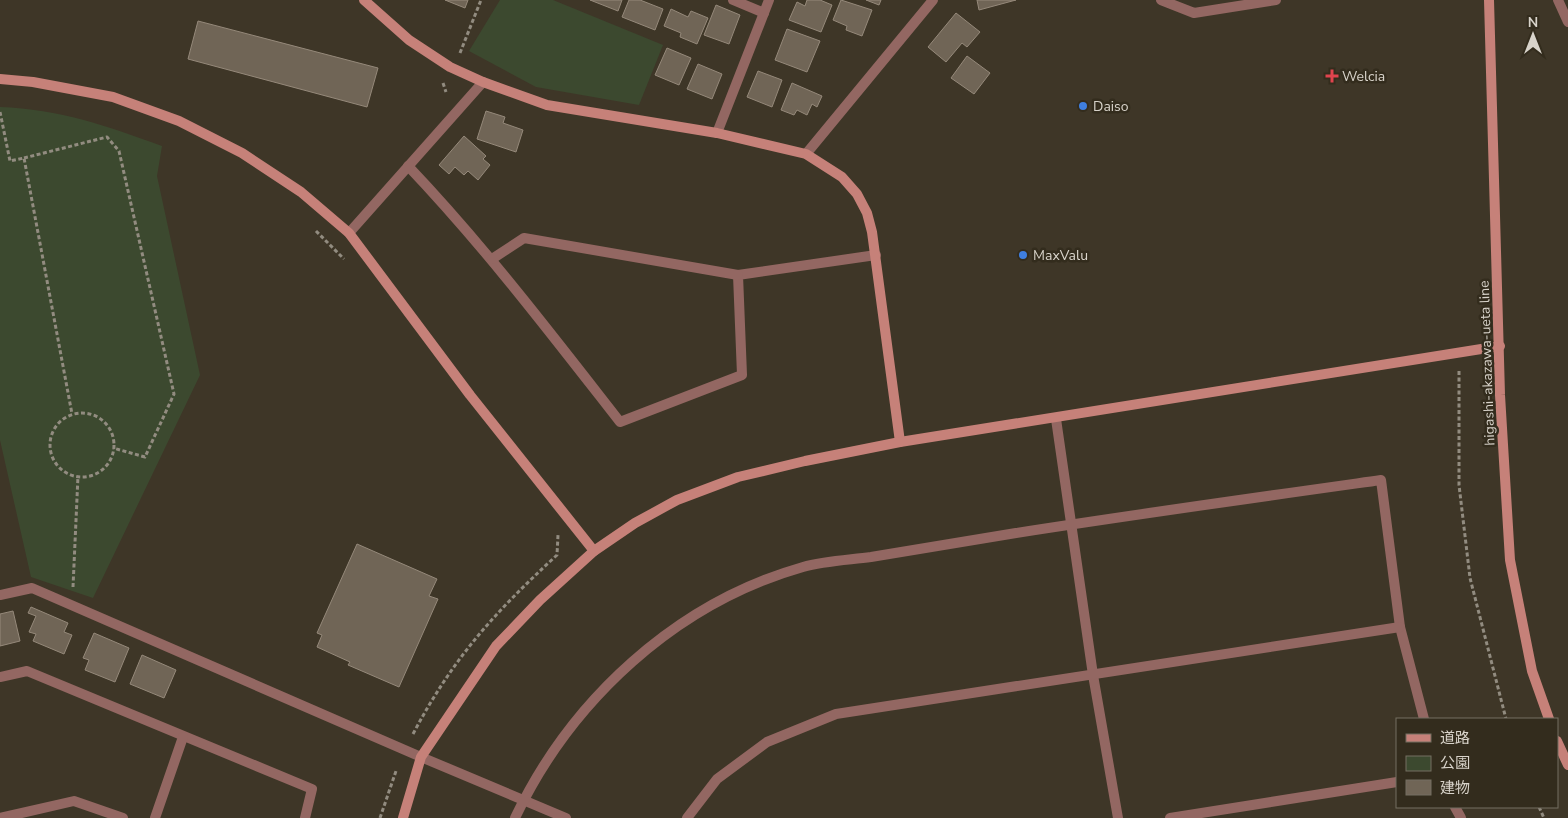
<svg xmlns="http://www.w3.org/2000/svg" width="1568" height="818" viewBox="0 0 1568 818" font-family="'Nunito Sans','Noto Sans JP',sans-serif">
<style>
.green{fill:#3c492f}
.building{fill:#706556;stroke:#95897a}
.lines{fill:none;stroke-linecap:round;stroke-linejoin:round}
.path{stroke:#928c80;stroke-width:3;stroke-dasharray:4 2.5;stroke-linecap:butt}
.lane{stroke:#936762;stroke-width:10}
.street{stroke:#936762;stroke-width:10}
.secondary{stroke:#c68179;stroke-width:10}
.health-dot{fill:#e0444e;stroke:#332c1d;stroke-width:2}
.shop-dot{fill:#3f7fe0;stroke:#332c1d;stroke-width:2}
.labels{text-anchor:middle;dominant-baseline:central;stroke-width:5;stroke-linejoin:round;paint-order:stroke}
.poi-label{font-size:14px;fill:#d8d3ca;stroke:#332c1d;text-anchor:start}
.street-label{font-size:14px;fill:#d8d3ca;stroke:#332c1d}
</style>
<rect width="100%" height="100%" fill="#3e3627"/>
<!-- green -->
<g class="green">
<polygon points="500,0 553,0 663,45 639,105 536,87 469,51"/>
<path d="M0,107C60,109 107,126 162,146L157,176L200,375L93,598L31,577L0,440Z"/>
</g>
<!-- building -->
<g class="building">
<polygon points="445,0 468,0 465,8"/>
<polygon points="590,0 622,0 618,11"/>
<polygon points="629,0 640,0 663,9 655,30 622,17"/>
<polygon points="807,0 820,0 832,5 821,32 789,20 797,2 805,6"/>
<polygon points="841,0 872,10 862,36 846,30 847,26 833,20"/>
<polygon points="866,0 881,0 879,5"/>
<polygon points="977,0 1016,0 979,10"/>
<polygon points="716,5 740,15 729,44 704,35"/>
<polygon points="671,9 688,17 691,11 708,18 697,44 680,37 681,33 664,26"/>
<polygon points="956,13 980,32 967,47 962,43 946,62 928,47"/>
<polygon points="198,21 378,68 367,107 188,59"/>
<polygon points="787,29 820,41 807,72 775,60"/>
<polygon points="667,48 691,58 679,85 655,75"/>
<polygon points="967,56 990,73 974,94 951,78"/>
<polygon points="698,64 722,74 712,99 687,89"/>
<polygon points="758,71 782,80 772,107 747,97"/>
<polygon points="792,83 822,96 817,107 812,104 807,115 797,110 794,115 781,110"/>
<polygon points="486,111 505,117 503,123 523,130 516,152 477,139"/>
<polygon points="464,136 486,156 483,159 490,165 478,180 468,171 464,175 455,167 449,174 439,165"/>
<polygon points="357,544 437,579 429,596 438,599 399,687 348,665 350,662 317,647 322,635 317,633"/>
<polygon points="31,607 68,623 64,632 72,635 64,654 33,641 36,634 29,632 36,616 28,613"/>
<polygon points="13,611 20,641 0,646 0,614"/>
<polygon points="94,633 129,648 115,682 85,670 89,660 83,658"/>
<polygon points="142,655 176,670 164,698 130,684"/>
</g>
<g class="lines">
<!-- path -->
<g class="path">
<polyline points="460,53 481,0"/>
<polyline points="443,83 446,92"/>
<polyline points="0,112 10,161 24,158 72,414"/>
<polyline points="24,158 107,137 119,151 174,394 145,457 113,448"/>
<polyline points="316,231 344,259"/>
<polyline points="1459,371 1459,485 1470,578 1506,719"/>
<circle cx="82" cy="445" r="32"/>
<polyline points="73,587 78,476"/>
<path d="M413,734C453,658 494,613 557,555L558,535"/>
<polyline points="1539,807 1544,818"/>
<polyline points="380,818 396,771"/>
</g>
<!-- lane -->
<polyline class="lane" points="0,595 32,588 421,757"/>
<!-- street -->
<g class="street">
<polyline points="733,0 764,13"/>
<polyline points="1161,0 1194,13 1276,0"/>
<polyline points="1558,0 1568,22"/>
<polyline points="717,133 769,0"/>
<polyline points="806,154 933,0"/>
<path d="M408,166C485,247 552,335 620,422L742,375L738,275L876,255"/>
<polyline points="349,233 483,82"/>
<polyline points="492,259 524,238 738,275"/>
<polyline points="1056,419 1093,675 1118,818"/>
<polyline points="0,677 27,671 312,789 305,818"/>
<polyline points="421,757 566,818"/>
<polyline points="1455,807 1461,818"/>
<polyline points="0,818 74,801 123,818"/>
<polyline points="155,818 183,737"/>
<path d="M515,818C571,700 676,603 803,567C824,561 848,560 871,557C919,549 968,541 1016,533C1138,514 1260,497 1381,480L1400,627L1424,719"/>
<polyline points="687,818 717,779 767,742 836,714 1400,627"/>
<polyline points="1170,818 1397,782"/>
</g>
<!-- secondary -->
<g class="secondary">
<polyline points="364,0 409,40 450,67 483,82 547,105 717,133 806,154 842,177 857,194 867,213 872,232 900,442"/>
<polyline points="1489,0 1500,395 1510,560 1532,671 1549,719"/>
<polyline points="0,79 33,82 113,97 179,121 242,153 301,192 349,233 470,395 594,551"/>
<polyline points="1557,741 1568,765"/>
<polyline points="403,818 421,757 496,646 540,600 594,551 635,523 677,500 738,477 805,461 900,442 1500,346"/>
</g>
</g>
<!-- markers -->
<path class="health-dot" d="M1329.5 68.5h5v5h5v5h-5v5h-5v-5h-5v-5h5z"/>
<g class="shop-dot">
<circle cx="1083" cy="106" r="5"/>
<circle cx="1023" cy="255" r="5"/>
</g>
<g class="labels">
<!-- poi labels -->
<g class="poi-label">
<text x="1342" y="76">Welcia</text>
<text x="1093" y="106">Daiso</text>
<text x="1033" y="255">MaxValu</text>
</g>
<!-- street labels -->
<g class="street-label">
<text transform="translate(1487 363) rotate(-92)">higashi-akazawa-ueta line</text>
</g>
</g>
<!-- legend -->
<rect x="1396" y="718" width="162" height="90" fill="#332c1d" stroke="#756f62"/>
<rect x="1406" y="734" width="25" height="8" fill="#c68179" stroke="#756f62"/>
<text x="1440" y="743" font-size="15" fill="#d8d3ca">道路</text>
<rect x="1406" y="756" width="25" height="15" fill="#3c492f" stroke="#756f62"/>
<text x="1440" y="768" font-size="15" fill="#d8d3ca">公園</text>
<rect x="1406" y="780" width="25" height="15" fill="#706556" stroke="#756f62"/>
<text x="1440" y="793" font-size="15" fill="#d8d3ca">建物</text>
<!-- north arrow -->
<g transform="translate(1533 35)" stroke="#332c1d" stroke-width="4" paint-order="stroke">
<path d="M0-4L9 19L0 12L-9 19Z" fill="#d8d3ca"/>
<text y="-8" font-size="14" font-weight="bold" text-anchor="middle" fill="#d8d3ca">N</text>
</g>
</svg>
